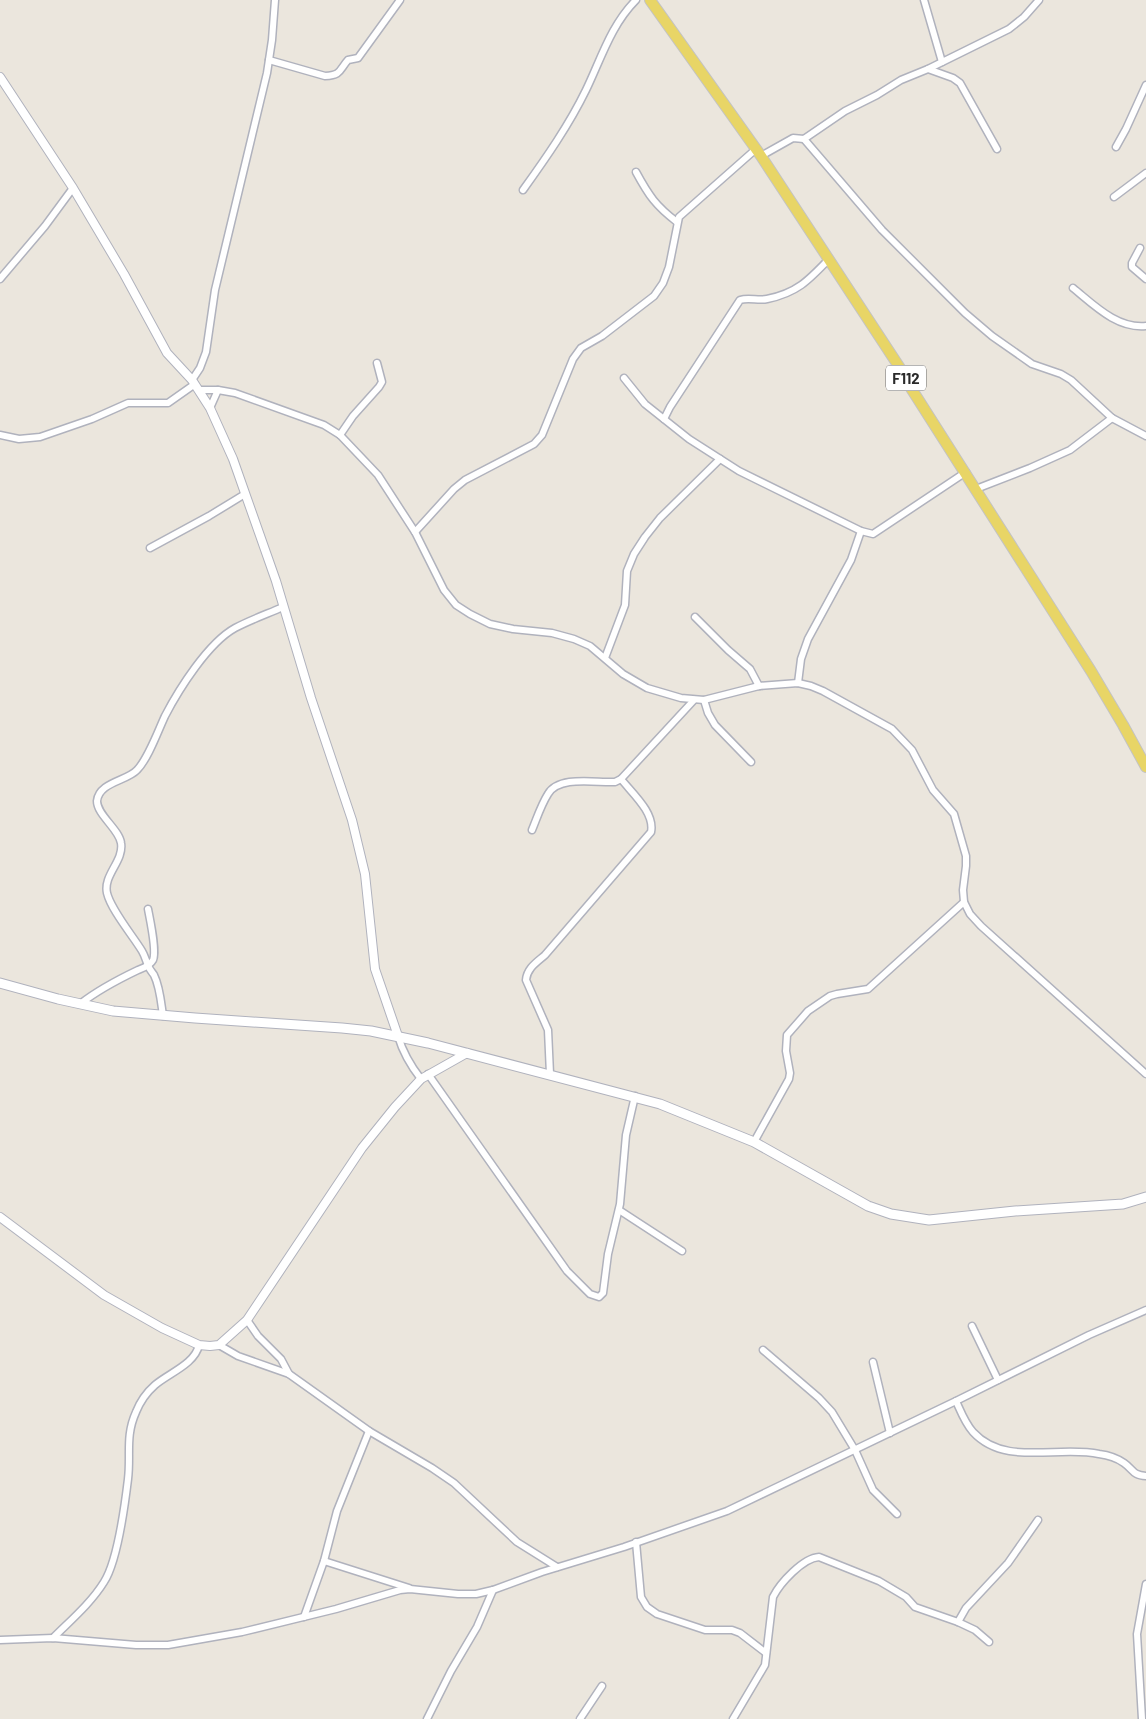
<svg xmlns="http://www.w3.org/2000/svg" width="1146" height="1719" viewBox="0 0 1146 1719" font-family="Barlow,sans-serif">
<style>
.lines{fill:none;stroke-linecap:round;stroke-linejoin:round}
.minor-casing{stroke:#b0b2bd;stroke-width:9}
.tertiary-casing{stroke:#b0b2bd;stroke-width:10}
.secondary-casing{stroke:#b0b2bd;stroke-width:11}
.primary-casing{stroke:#c3c3c3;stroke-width:12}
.minor{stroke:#fff;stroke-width:6}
.tertiary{stroke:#fff;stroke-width:8}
.secondary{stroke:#fff;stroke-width:9}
.primary{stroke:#e8d566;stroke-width:10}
.labels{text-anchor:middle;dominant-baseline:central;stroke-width:4;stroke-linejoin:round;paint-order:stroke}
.shield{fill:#fff;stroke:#6a6a6a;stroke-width:1}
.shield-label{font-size:15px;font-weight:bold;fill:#2a2a2a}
</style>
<rect width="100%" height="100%" fill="#ebe6dd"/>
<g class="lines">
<defs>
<g id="minor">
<polyline points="924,0 942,62"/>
<path d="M269,60L325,76C342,75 339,70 348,60L358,58L400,0"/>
<polyline points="928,69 953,78 960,83 997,149"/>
<polyline points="804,139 882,230 965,313 992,336 1032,364 1061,374 1071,380 1112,418 1146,436"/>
<polyline points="1116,147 1126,129 1146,85"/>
<polyline points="761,156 793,138 804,139 845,111 877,95 901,80 928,69 1009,29 1024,17 1039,0"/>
<path d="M636,172C649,196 656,206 677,222"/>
<path d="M523,190C546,158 569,125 586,90C601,59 611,25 636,0"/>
<polyline points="1114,197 1146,173"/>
<polyline points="1140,248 1132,263 1132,267 1146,279"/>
<polyline points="0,279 45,226 73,188"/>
<path d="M1073,288C1094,305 1117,329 1146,326"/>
<polyline points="624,378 645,404 689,439 739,471 861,531 873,534 966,472"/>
<polyline points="192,380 200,368 206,352 215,290 267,73 272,40 275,0"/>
<polyline points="199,390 218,390 235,393 324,425 340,435 378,475 415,532 444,590 456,605 470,614 490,624 513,629 552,633 574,639 590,646 623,674 647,688 681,698 704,700 759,686 798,683 811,686 823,691 892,729 912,750 933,790 954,814 966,856 966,866 963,890 964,902 970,914 981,926 1146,1074"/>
<polyline points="210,408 218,390"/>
<path d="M664,419L670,407L740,300C749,297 758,301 767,299C797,293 809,280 829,259"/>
<polyline points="0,435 19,439 40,437 92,419 128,403 168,403 195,384"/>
<polyline points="340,435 353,416 379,387 382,382 377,363"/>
<polyline points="976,489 1030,468 1070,450 1112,418"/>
<polyline points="415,532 454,489 465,480 534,444 542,435 573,359 581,348 602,336 654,296 663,283 669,267 679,217 756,149"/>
<polyline points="150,548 209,516 245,494"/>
<polyline points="695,617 728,650 750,669 759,686"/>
<polyline points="605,658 625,605 627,571 634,554 645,537 660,518 720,459"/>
<polyline points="798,683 801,659 808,639 851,560 861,531"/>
<polyline points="704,700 708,713 715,725 751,762"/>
<path d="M532,830C537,818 541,805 548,794C559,775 596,783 615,782L621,779L694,700"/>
<path d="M80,1004C98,990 117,980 138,970C143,968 150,966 153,960C157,951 150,920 148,909"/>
<path d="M163,1016C161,1002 160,987 154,975C152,972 149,969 148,965C146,961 145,956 142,951C133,936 111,910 107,893C103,875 124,861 121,843C119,829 97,815 97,801C99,782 127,781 137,770C148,759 158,731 165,716C179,689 208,643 235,628C250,620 267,614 283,607"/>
<path d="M398,1036C403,1053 410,1065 421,1079"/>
<polyline points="428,1074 567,1271 590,1294 599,1297 603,1293 608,1254 620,1204 626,1135 635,1096"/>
<path d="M550,1074L548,1030L526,980C527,968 537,962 545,955L651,832C655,813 633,794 621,779"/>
<polyline points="754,1142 789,1079 790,1073 786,1051 787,1035 808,1011 830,996 837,994 868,989 964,902"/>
<polyline points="619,1210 682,1251"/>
<polyline points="247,1320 258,1336 281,1359 289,1374"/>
<polyline points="972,1326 998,1380"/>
<polyline points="219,1345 238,1356 289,1374 369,1431 432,1468 454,1483 517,1542 557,1567"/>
<polyline points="763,1350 819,1398 832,1412 855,1450 873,1490 897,1514"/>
<polyline points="873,1362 890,1433"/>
<path d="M956,1401C961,1412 965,1423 973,1432C1005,1467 1058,1445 1099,1454C1107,1455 1117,1458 1124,1463C1134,1470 1132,1475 1146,1476"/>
<polyline points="636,1542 641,1597 647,1607 657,1614 705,1630 732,1630 740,1633 766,1653"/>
<polyline points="324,1561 409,1588"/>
<polyline points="304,1617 324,1561 337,1511 369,1431"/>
<polyline points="958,1622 966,1608 1008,1563 1038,1520"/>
<path d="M53,1638C71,1620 91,1603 104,1582C117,1562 125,1504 128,1479C131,1455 125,1436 136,1412C140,1402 147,1392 155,1385C169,1373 195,1364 199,1345"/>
<polyline points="0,1640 53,1638 136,1645 168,1645 242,1632 336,1609 400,1590 410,1589 458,1594 476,1594 493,1590 542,1572 624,1547 727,1511 956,1401 1089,1335 1146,1310"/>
<polyline points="427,1719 451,1671 477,1627 493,1590"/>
<polyline points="580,1719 602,1686"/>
<path d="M733,1719L765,1665L773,1597C780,1583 803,1558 819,1557L879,1581L906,1597L915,1607L958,1622L975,1630L989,1642"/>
<polyline points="1142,1719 1137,1634 1146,1584"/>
</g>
<g id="tertiary">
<polyline points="0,77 73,188 124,274 167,353 192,380 210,408 233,459 276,581 311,698 352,820 365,874 375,969 398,1036"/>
<polyline points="0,1217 104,1295 162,1328 199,1345 210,1346 219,1345 247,1320 362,1148 395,1107 421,1079 467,1053"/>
</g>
<polyline id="secondary" points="0,983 58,999 113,1011 195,1018 342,1028 371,1031 428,1043 660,1104 754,1142 868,1206 891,1214 929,1220 1015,1211 1123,1204 1146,1197"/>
<polyline id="primary" points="650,0 761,156 900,368 909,385 1091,671 1123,725 1146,767"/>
</defs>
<!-- minor casing -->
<use href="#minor" class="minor-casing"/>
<!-- tertiary casing -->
<use href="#tertiary" class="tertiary-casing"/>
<!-- secondary casing -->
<use href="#secondary" class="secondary-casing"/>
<!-- primary casing -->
<use href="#primary" class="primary-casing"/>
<!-- minor -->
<use href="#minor" class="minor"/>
<!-- tertiary -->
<use href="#tertiary" class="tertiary"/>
<!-- secondary -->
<use href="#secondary" class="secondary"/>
<!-- primary -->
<use href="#primary" class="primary"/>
</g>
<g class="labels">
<!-- shield labels -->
<rect class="shield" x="886" y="365.5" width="40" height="25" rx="4"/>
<g class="shield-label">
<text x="906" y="378">F112</text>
</g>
</g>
</svg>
